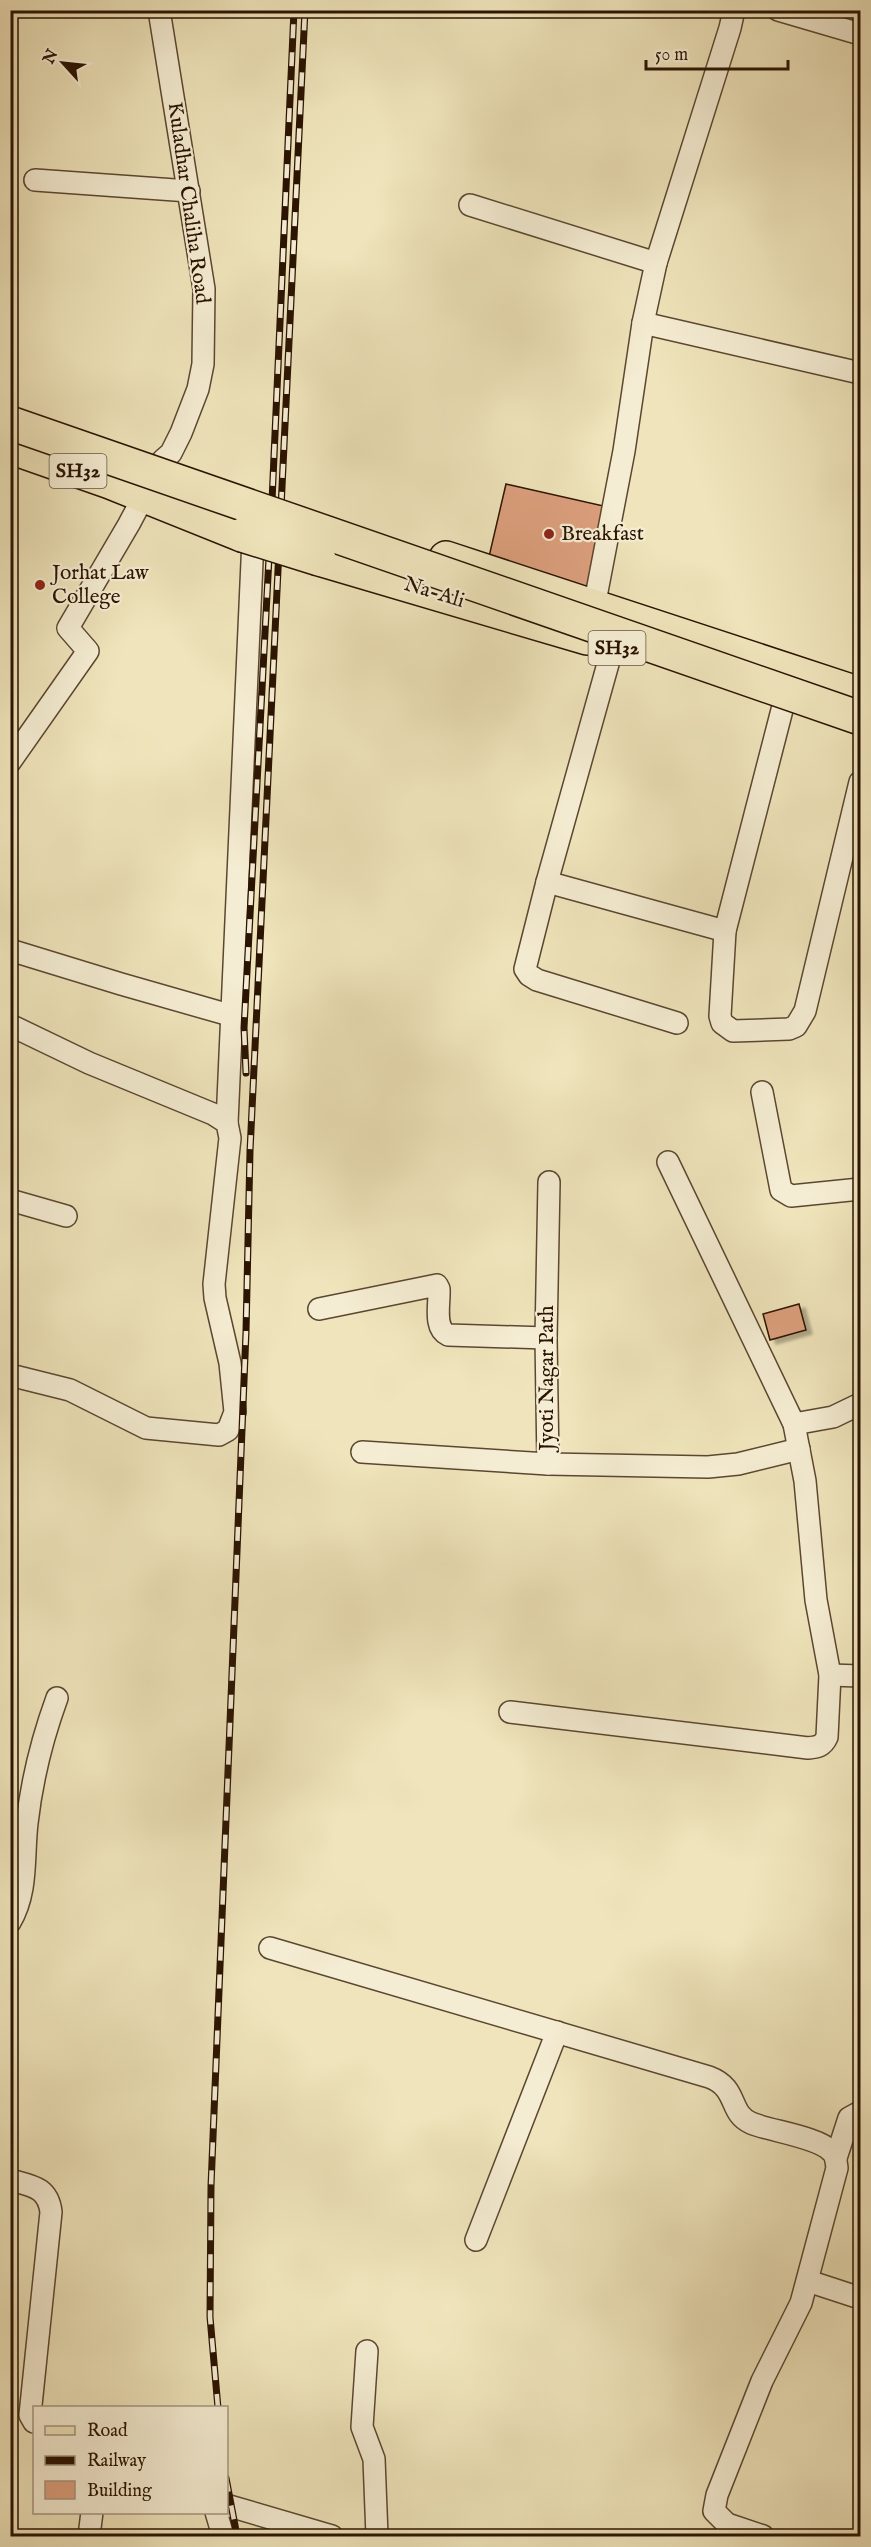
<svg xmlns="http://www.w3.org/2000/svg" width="871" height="2547" viewBox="0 0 871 2547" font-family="'IM FELL English',serif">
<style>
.building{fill:#dc9f7d;stroke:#2a1302;stroke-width:1.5;filter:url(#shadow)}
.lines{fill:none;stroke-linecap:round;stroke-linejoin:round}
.minor-casing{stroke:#5b4730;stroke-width:24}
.primary-casing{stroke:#2a1302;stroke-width:36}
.minor{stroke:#f5edd3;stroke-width:21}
.primary{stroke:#efe4bb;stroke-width:33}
.rail-casing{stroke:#2a1302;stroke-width:7}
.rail{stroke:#f5edd3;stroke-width:4.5;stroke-dasharray:14;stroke-linecap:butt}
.primary-bridge-casing{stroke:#2a1302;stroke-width:36;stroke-linecap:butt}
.primary-bridge{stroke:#efe4bb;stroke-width:33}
.poi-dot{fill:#8f2418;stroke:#f5edd3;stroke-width:2}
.labels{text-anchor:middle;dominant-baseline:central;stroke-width:4.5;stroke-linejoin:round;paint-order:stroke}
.shield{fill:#f5edd3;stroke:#675441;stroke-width:1.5}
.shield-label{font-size:20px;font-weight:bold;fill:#2a1302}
.street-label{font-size:21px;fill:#2a1302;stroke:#f5edd3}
.poi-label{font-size:21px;fill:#2a1302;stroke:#f5edd3;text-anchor:start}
</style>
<defs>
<filter id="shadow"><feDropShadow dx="6" dy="4" stdDeviation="1.5" flood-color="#0004"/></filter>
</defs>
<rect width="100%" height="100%" fill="#efe4bb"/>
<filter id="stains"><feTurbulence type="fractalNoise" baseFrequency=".00333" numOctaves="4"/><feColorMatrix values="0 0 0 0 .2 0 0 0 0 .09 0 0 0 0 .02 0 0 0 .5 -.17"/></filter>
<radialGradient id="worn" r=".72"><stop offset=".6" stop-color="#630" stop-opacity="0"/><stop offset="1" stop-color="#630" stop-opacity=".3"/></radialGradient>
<!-- building -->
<g class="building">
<polygon points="506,484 608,507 591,597 488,561"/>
<polygon points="799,1304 806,1330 770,1340 763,1314"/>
</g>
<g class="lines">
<defs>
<g id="minor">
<polyline points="778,10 860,34"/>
<polyline points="35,180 189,191"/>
<polyline points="470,205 656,263 643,323 624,451 594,607"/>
<polyline points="656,263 730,28 734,10"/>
<polyline points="643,323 860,373"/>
<polyline points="613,646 547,882 525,969 529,975 537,980 677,1023"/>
<polyline points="10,762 88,651 68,628 129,524 163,460 171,453 181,433 198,389 203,364 204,289 159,10"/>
<polyline points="547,882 725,931 783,706"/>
<polyline points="725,931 720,1016 722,1023 733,1031 789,1029 796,1026 805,1011 860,782"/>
<polyline points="10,950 121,984 233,1016"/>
<polyline points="10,1025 89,1063 213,1114 227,1123 230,1138 214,1284 215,1298 230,1363 235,1412 228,1430 219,1435 146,1428 70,1390 10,1375"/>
<polyline points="762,1092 781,1190 791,1196 860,1189"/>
<polyline points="227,1123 253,539"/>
<polyline points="549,1182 546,1338 548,1464 708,1467 738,1464 799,1449"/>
<polyline points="10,1200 66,1216"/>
<path d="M319,1309L437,1285L439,1289C440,1303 433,1328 448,1335L546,1338"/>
<polyline points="794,1424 833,1417 860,1404"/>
<polyline points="362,1452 548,1464"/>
<polyline points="830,1675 860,1676"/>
<path d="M510,1712L808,1748C818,1747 823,1746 827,1737L830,1675L816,1600L805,1481L794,1424L668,1162"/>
<path d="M10,1922C28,1892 23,1857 27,1823C32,1779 42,1739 57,1698"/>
<path d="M270,1948L709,2077C739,2088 728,2113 751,2123C770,2131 818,2137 831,2151C836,2155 836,2161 837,2168L801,2303L762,2381L717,2495L714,2511L727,2524L763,2536"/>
<polyline points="836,2158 849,2118 860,2112"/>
<path d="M10,2180C32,2186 48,2187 51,2212L30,2415L34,2422"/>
<polyline points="476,2240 557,2032"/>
<polyline points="808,2281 860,2298"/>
<polyline points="367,2351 362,2427 374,2459 377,2536"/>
<polyline points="226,2505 332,2536"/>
<polyline points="216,2512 223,2536"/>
<polyline points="89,2536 92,2512"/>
</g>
<g id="primary">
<polyline points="10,447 110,482 242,535"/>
<polyline points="446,558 860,694"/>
<polyline points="319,559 587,638"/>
</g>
</defs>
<!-- minor casing -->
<use href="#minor" class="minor-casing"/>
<!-- primary casing -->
<use href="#primary" class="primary-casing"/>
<!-- minor -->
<use href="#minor" class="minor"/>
<!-- primary -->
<use href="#primary" class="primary"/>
<defs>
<g id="rail">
<polyline points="246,1073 244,1028 272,501 294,10"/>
<polyline points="218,2408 210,2317 211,2186 246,1332 250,1151 305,10"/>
<polyline points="226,2478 237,2536"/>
</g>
</defs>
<!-- rail casing -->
<use href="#rail" class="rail-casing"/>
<!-- rail -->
<use href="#rail" class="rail"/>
<defs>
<g id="primary-bridge">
<polyline points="10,423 860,718"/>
<polyline points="242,535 319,559"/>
</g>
</defs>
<!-- primary-bridge casing -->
<use href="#primary-bridge" class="primary-bridge-casing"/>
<!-- primary-bridge -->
<use href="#primary-bridge" class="primary-bridge"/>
</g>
<!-- markers -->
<g class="poi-dot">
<circle cx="549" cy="534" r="6"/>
<circle cx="40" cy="585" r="6"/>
</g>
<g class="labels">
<!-- shield labels -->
<g class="shield">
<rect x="49.5" y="454" width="57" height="34" rx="4.5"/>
<rect x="588.5" y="631" width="57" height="34" rx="4.5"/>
</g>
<g class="shield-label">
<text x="78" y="471">SH32</text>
<text x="617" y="648">SH32</text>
</g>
<!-- street labels -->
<g class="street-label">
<text transform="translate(188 203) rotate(82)">Kuladhar Chaliha Road</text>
<text transform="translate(434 593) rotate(17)">Na-Ali</text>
<text transform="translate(547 1378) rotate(-90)">Jyoti Nagar Path</text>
</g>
<!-- poi labels -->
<g class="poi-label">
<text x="561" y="534">Breakfast</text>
<text x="52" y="573">Jorhat Law<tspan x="52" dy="24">College</tspan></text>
</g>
</g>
<!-- margin -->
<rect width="871" height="2547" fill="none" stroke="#efe4bb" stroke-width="36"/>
<rect x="12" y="12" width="847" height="2523" fill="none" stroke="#2a1302" stroke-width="3"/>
<rect x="18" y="18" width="835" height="2511" fill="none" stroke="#2a1302" stroke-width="1.5"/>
<!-- legend -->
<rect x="33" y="2406" width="195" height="108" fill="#f5edd3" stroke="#a4967f" stroke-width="1.5"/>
<rect x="45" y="2426" width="30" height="9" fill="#efe4bb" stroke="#a4967f" stroke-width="1.5"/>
<text x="87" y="2436" font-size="18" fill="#2a1302">Road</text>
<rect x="45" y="2456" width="30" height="9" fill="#2a1302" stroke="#a4967f" stroke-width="1.5"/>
<text x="87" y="2466" font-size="18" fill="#2a1302">Railway</text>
<rect x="45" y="2481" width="30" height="18" fill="#dc9f7d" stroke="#a4967f" stroke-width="1.5"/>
<text x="87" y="2496" font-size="18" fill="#2a1302">Building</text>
<!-- north arrow -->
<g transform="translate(63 63) rotate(297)" stroke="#f5edd3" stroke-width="4.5" paint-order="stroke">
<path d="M0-4.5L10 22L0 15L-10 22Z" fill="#2a1302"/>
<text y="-9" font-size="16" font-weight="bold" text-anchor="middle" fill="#2a1302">N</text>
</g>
<!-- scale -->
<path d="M646 60v9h142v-9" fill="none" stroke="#2a1302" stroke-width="3"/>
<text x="655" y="60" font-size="18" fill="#2a1302" stroke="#f5edd3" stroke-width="4.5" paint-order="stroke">50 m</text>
<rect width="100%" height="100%" filter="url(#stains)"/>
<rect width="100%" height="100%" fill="url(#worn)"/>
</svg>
